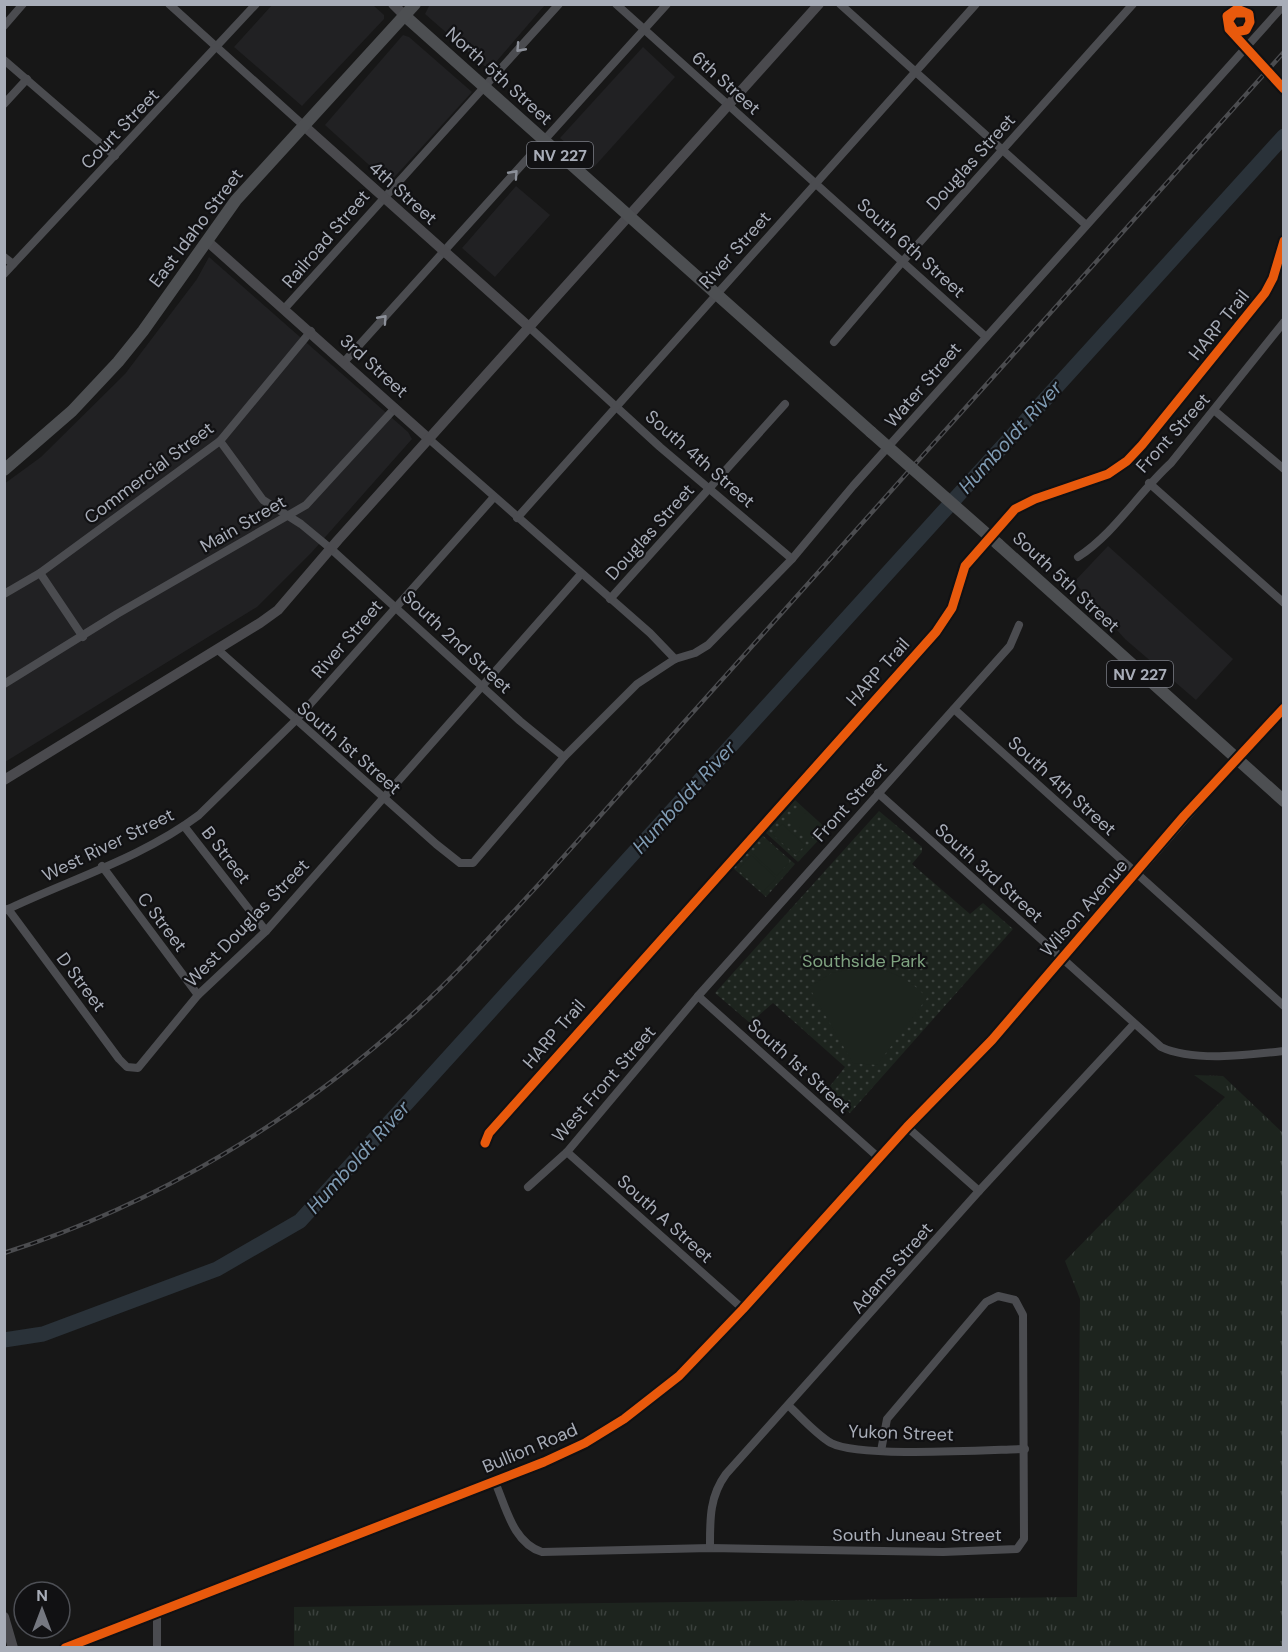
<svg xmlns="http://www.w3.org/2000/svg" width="1288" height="1652" viewBox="0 0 1288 1652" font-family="'DM Sans',sans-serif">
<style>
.built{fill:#212123}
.grass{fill:url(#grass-tufts)}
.park{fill:url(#park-dots)}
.pitch{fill:#1d241e}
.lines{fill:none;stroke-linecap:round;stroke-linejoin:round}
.river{stroke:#2a3239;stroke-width:15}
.street{stroke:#4b4c50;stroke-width:8}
.secondary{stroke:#4a4a4e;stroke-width:10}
.primary{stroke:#4d4f52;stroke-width:12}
.rail-casing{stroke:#4b4c4f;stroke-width:4.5}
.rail{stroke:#111113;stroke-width:2;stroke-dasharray:7;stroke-linecap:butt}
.primary-bridge{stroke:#4d4f52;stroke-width:12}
.cycleway-casing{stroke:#111113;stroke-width:13}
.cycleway{stroke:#e8590c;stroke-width:9}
.oneway{stroke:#8c9099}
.labels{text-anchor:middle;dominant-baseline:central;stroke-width:4.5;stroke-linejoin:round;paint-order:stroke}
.shield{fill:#111113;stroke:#7b7e86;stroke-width:1.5}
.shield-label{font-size:16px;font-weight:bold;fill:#a8adb8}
.street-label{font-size:18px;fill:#a8adb8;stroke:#111113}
.park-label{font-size:18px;fill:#7fa381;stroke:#111113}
.water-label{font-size:20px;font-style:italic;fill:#7f9bb3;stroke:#111113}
</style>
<defs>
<pattern id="grass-tufts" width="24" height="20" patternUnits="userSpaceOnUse" patternTransform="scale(1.5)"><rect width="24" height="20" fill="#1d241e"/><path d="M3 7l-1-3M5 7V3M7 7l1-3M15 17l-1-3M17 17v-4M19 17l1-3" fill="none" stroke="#3b413d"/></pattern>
<pattern id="park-dots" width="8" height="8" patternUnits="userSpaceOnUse" patternTransform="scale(1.5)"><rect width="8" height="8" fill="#1d241e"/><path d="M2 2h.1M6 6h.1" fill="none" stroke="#3b413d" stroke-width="1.8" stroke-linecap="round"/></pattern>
</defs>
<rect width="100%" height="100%" fill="#171717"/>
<!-- built -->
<g class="built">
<polygon points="430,4 545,4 545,5 489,70 425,14"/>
<polygon points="272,5 373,5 384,15 384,19 302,106 234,47"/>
<polygon points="403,35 409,37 472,92 389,183 325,125"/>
<polygon points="643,47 675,77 594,167 560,138"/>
<polygon points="516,186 550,215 495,277 462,248"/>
<polygon points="209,257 408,432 412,439 312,552 257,607 5,762 4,484 41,457 125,374 197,279"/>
<polygon points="1108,546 1233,659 1196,700 1125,639 1074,582"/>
</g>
<!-- grass -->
<polygon class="grass" points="1194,1075 1223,1076 1283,1133 1283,1647 294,1647 294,1607 1077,1597 1080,1299 1065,1261 1225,1097"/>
<!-- park -->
<g class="park">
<polygon points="795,800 828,830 798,862 766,833"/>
<polygon points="879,811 922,847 922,852 912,864 970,914 983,903 1013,929 850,1113 826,1091 845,1067 773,1003 750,1023 715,993"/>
<polygon points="762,835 795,864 766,897 733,868"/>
</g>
<!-- pitch -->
<g class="pitch">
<polygon points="798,807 821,827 811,838 788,817"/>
<polygon points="782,824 805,845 796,855 773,835"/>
<polygon points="766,839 790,861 777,876 752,853"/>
<polygon points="751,855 776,878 763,892 738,870"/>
<path d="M861,967C888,968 909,978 927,998L877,1065L853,1063L809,987L832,973Z"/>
</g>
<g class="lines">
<!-- river -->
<polyline class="river" points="4,1340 43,1334 217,1269 300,1221 1284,136"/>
<!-- street -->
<g class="street">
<polyline points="169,4 303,125"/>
<polyline points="616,4 986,337"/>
<polyline points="840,4 1086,225"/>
<polyline points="4,26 23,4"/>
<polyline points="4,60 115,156"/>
<polyline points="4,104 27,79"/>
<polyline points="4,257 13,264"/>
<polyline points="4,274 256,4"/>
<polyline points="285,308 559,4"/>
<polyline points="529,327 660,447 792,559"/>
<polyline points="834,342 903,261 1133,4"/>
<polyline points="344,362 667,4"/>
<polyline points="1215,411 1284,469"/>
<polyline points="429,439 650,633 675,659"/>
<polyline points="220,441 263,500 301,524 330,548 520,721 564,757"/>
<polyline points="1149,483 1284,603"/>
<polyline points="517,518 976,4"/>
<path d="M1078,557C1115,533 1138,493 1171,463L1284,322"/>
<polyline points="40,573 83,637"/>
<polyline points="4,594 40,573 220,441 311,331"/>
<polyline points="610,599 785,404"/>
<polyline points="217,649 436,844 460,863 473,863 564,757 637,684 675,659 695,653 708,645 792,559 853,486 1284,5"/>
<polyline points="4,684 117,614 306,505 395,408"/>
<polyline points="954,709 1284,1006"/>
<polyline points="1235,760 1284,708"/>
<path d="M878,793L1161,1047C1192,1062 1249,1055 1284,1051"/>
<polyline points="184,826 266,931"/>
<polyline points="102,866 198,995"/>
<polyline points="8,909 119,1059 127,1067 138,1068 198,995 266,931 581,574"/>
<path d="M4,911C68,880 142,858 199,815L295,721L494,497"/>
<polyline points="698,996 879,1158"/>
<polyline points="907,1127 979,1191"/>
<polyline points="567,1152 743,1309"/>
<polyline points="528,1187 567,1152 698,996 1010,646 1019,625"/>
<path d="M789,1406C802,1418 816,1434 831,1443C859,1458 986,1450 1025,1449"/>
<path d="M495,1482C506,1507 513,1543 542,1552L710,1548L943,1552L1017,1549L1024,1539L1023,1315L1015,1300L998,1296L986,1302L887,1419L881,1451"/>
<path d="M710,1548C710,1521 709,1497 726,1474L979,1191L1134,1024"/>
<polyline points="157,1613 157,1648"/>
</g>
<!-- secondary -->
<g class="secondary">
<polyline points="393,4 405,16"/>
<polyline points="303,125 529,327"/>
<polyline points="207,241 429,439"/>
<polyline points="4,780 260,623 278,610 338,540 819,4"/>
<polyline points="4,1617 13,1648"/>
<polyline points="65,1648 544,1462 585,1443 624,1419 679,1376 743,1309 907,1127 992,1040 1235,760"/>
</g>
<!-- primary -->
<g class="primary">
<polyline points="405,16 871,432"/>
<polyline points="4,470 72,411 118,362 143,331 236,200 415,4"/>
<polyline points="998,544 1284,801"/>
</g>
<defs>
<path id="rail" d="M4,1253C158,1204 298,1119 416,1011C460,971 499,927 540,883L1284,52"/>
</defs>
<!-- rail casing -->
<use href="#rail" class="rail-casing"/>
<!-- rail -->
<use href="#rail" class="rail"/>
<!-- primary-bridge -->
<polyline class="primary-bridge" points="871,432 998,544"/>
<defs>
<g id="cycleway">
<polyline points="1245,13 1234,13 1228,21 1235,32 1246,30 1250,22 1249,14 1237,9 1227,16 1229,29 1284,89"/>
<polyline points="485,1143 489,1133 936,632 952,608 965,566 1015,509 1035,499 1108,474 1127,461 1142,445 1265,293 1273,278 1284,241"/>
<polyline points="65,1648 544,1462 585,1443 624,1419 679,1376 743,1309 907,1127 992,1040 1184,816 1284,708"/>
</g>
</defs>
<!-- cycleway casing -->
<use href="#cycleway" class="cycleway-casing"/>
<!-- cycleway -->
<use href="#cycleway" class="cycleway"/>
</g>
<!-- one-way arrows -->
<defs><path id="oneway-chevron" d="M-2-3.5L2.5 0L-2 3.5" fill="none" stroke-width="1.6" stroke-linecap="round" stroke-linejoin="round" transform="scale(1.5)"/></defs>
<g class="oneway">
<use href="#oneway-chevron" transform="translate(520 48) rotate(132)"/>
<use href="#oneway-chevron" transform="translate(514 174) rotate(-48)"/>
<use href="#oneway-chevron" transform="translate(383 319) rotate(-48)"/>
</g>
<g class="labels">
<!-- shield labels -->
<g class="shield">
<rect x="527" y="142" width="66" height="26" rx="4.5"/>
<rect x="1107" y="661" width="66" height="26" rx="4.5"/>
</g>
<g class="shield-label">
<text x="560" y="155">NV 227</text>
<text x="1140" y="674">NV 227</text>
</g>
<!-- street labels -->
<g class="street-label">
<text transform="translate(499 76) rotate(42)">North 5th Street</text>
<text transform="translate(726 83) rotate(42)">6th Street</text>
<text transform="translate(120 129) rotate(-46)">Court Street</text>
<text transform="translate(971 162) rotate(-48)">Douglas Street</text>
<text transform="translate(403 193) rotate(42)">4th Street</text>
<text transform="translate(196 228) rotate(-53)">East Idaho Street</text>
<text transform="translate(326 239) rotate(-49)">Railroad Street</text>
<text transform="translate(911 248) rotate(42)">South 6th Street</text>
<text transform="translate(735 250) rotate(-48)">River Street</text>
<text transform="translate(1219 325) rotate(-51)">HARP Trail</text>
<text transform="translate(374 366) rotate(42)">3rd Street</text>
<text transform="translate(923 385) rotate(-49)">Water Street</text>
<text transform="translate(1173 433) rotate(-48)">Front Street</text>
<text transform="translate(700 459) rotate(41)">South 4th Street</text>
<text transform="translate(149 473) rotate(-37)">Commercial Street</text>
<text transform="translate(243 524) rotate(-30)">Main Street</text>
<text transform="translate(650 532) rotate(-48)">Douglas Street</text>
<text transform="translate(1066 582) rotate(43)">South 5th Street</text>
<text transform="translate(347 639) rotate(-49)">River Street</text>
<text transform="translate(457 642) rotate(43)">South 2nd Street</text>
<text transform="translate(878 672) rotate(-48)">HARP Trail</text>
<text transform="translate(349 748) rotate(41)">South 1st Street</text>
<text transform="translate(1062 786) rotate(42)">South 4th Street</text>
<text transform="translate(850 802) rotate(-48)">Front Street</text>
<text transform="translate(108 845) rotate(-26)">West River Street</text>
<text transform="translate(226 855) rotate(52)">B Street</text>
<text transform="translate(989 873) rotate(42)">South 3rd Street</text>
<text transform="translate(1084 908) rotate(-49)">Wilson Avenue</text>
<text transform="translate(162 922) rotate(53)">C Street</text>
<text transform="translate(247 923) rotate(-46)">West Douglas Street</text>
<text transform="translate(81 982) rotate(53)">D Street</text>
<text transform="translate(554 1034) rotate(-49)">HARP Trail</text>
<text transform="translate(799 1066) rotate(42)">South 1st Street</text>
<text transform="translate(604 1084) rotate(-49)">West Front Street</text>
<text transform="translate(665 1219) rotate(42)">South A Street</text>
<text transform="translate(892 1268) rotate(-49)">Adams Street</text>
<text transform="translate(901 1433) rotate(2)">Yukon Street</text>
<text transform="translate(530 1448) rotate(-23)">Bullion Road</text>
<text x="917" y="1535">South Juneau Street</text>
</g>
<!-- park labels -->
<g class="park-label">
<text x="864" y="961">Southside Park</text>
</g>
<!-- water labels -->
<g class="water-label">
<text transform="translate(1010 437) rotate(-48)">Humboldt River</text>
<text transform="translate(684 797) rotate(-48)">Humboldt River</text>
<text transform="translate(358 1157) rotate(-48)">Humboldt River</text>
</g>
</g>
<!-- border -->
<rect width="1288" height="1652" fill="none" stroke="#a8adb8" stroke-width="12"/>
<!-- north arrow -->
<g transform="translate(42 1610)"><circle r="28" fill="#111113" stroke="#4d4f55" stroke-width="1.5"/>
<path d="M0-4.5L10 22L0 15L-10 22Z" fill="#757880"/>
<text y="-9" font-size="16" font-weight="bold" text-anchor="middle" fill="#a8adb8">N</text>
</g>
</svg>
